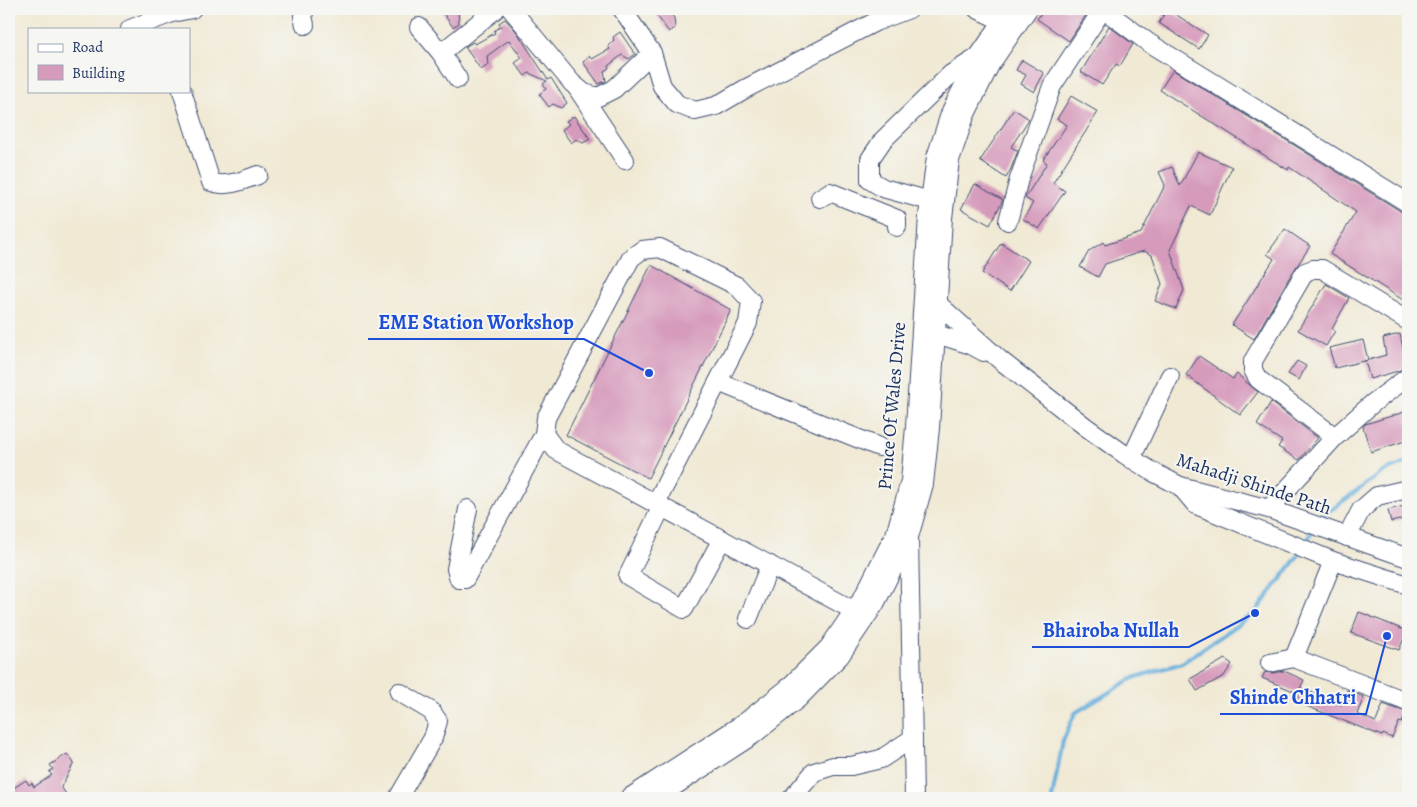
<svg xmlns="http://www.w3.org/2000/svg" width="1417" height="807" viewBox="0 0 1417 807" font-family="Alegreya,serif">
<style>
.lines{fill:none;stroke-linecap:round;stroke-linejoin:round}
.stream{stroke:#63addb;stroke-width:4}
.building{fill:#d69abb}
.minor-casing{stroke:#3b4b70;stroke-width:20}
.minor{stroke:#fff;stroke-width:18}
.labels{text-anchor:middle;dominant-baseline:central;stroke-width:4;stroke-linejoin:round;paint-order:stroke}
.street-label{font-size:19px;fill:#1b2f5e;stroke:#f6f6f2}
.leader{fill:none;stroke:#1d4ed8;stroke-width:2}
.callout-dot{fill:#1d4ed8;stroke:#f6f6f2;stroke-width:2}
.callout-label{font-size:20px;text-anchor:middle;font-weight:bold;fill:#1d4ed8;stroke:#f6f6f2;stroke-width:4;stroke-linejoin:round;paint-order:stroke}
</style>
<rect width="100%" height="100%" fill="#f6f6f2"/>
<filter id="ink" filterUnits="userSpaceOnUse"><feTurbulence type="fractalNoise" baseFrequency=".02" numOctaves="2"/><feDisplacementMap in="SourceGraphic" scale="10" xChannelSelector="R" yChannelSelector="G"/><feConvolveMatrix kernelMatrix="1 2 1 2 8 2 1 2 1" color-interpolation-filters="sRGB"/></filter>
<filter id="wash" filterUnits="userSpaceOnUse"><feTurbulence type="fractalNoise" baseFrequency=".0096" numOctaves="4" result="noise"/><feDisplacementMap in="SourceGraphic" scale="20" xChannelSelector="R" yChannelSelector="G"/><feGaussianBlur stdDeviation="1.12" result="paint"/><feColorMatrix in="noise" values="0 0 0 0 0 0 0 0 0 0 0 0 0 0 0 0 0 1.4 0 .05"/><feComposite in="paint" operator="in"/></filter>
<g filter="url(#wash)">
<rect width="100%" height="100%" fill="#f0e9d4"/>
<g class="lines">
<!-- stream -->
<g class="stream">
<polyline points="1318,522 1320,518 1383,472 1408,462"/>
<polyline points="1305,544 1313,530"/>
<polyline points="1052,798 1063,741 1075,713 1133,678 1182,663 1255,613 1301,552"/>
</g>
</g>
<g id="blocks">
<!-- building -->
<g class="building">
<polygon points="440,9 458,9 459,23 453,27"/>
<polygon points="652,9 668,9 674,18 675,28 669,32"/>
<polygon points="1044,9 1076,9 1086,15 1069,41 1037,19"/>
<polygon points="1167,9 1208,35 1199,49 1159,23"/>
<polygon points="505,19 517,32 548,80 551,78 567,103 561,108 553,104 549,107 539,94 546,89 543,84 547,81 529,73 525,76 515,63 522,58 509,40 487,56 488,65 481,70 465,47 473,42 475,44 495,33 494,31 501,26 499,23"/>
<polygon points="1109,26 1133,44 1120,66 1116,64 1102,85 1081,72"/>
<polygon points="620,32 635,54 629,59 622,55 608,66 609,68 604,71 606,81 599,84 583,62 590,56 592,59 610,49 608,46 614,40 613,37"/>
<polygon points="1022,60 1044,73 1034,92 1021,84 1026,75 1016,70"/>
<polygon points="1173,70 1402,212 1408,214 1408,303 1330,254 1356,212 1289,167 1288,170 1160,90"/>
<polygon points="1071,96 1098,112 1053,183 1065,191 1039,229 1023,219 1033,203 1025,198 1047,163 1043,160 1067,125 1057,119"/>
<polygon points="1014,109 1029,119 1011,147 1018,151 1010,171 1006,178 980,161"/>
<polygon points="574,116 590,139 583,143 576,139 571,143 562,130 569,124 566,121"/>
<polygon points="1198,152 1232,167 1210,215 1191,206 1170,250 1184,290 1176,309 1155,301 1162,284 1152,255 1144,251 1105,264 1098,277 1080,267 1089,251 1103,242 1105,245 1141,233 1165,185 1159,172 1172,167 1180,186"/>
<polygon points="975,184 1003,200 990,225 961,209"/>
<polygon points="1285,229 1310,246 1289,278 1254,339 1232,325 1274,259 1267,254"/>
<polygon points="1001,243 1029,261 1010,291 982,273"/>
<polygon points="651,265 731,310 648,478 566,435"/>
<polygon points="1326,284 1349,298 1332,329 1335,331 1326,346 1298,330"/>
<polygon points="1400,334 1407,367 1398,371 1370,379 1365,361 1386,355 1383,338"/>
<polygon points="1363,340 1368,360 1335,368 1329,348"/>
<polygon points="1199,356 1233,379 1237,374 1258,392 1240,415 1186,375"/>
<polygon points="1297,361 1306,366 1299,380 1288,374"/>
<polygon points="1271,402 1318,438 1299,460 1278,447 1282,441 1257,425"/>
<polygon points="1408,411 1408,440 1371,452 1363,427 1365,424"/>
<polygon points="1408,505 1408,518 1391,522 1388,510"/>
<polygon points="1359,612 1407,631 1399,650 1351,633"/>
<polygon points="1225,659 1232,664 1224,676 1197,691 1190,679"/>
<polygon points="1284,671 1304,680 1298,693 1262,678 1265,672 1272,673"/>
<polygon points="1301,688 1341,705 1347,690 1364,697 1357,714 1376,722 1383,704 1406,712 1402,723 1399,722 1392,738 1383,734 1382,736 1296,702"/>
<polygon points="67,754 74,763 61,787 69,798 14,798 9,791 26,780 29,785 32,783 34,787 52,775 49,772 53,769 50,765"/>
</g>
</g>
</g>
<g filter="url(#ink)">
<use href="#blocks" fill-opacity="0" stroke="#3b4b70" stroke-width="1"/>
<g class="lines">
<defs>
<g id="minor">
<polyline points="511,9 572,83 584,93 598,97 614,89 652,53"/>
<polyline points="622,9 652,53 662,86 677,104 695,111 716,106 745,89 875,22 909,9"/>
<polyline points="977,9 1002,21 1011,28"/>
<polyline points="305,25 303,16 305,9"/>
<polyline points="419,27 441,53 458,79"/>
<polyline points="130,29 172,13 192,9"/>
<polyline points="441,53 496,9"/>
<polyline points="577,88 625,160"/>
<path d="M182,91L211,182C226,188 244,180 258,175"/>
<polyline points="820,198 830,192 897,219 897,227"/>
<polyline points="930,201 883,188 870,180 870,159 883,140 951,74 978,57"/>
<polyline points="1008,221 1019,179 1052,86 1103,9 1149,43 1408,203"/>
<polyline points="929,303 938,304 1000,360 1086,427 1124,454 1153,472 1180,486 1269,509 1408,558"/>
<polyline points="927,331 971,345 984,352"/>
<polyline points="718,382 879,447"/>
<polyline points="544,434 556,450 864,616"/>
<polyline points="1335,437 1258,379 1253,370 1253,361 1305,272 1313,269 1322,269 1408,321"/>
<polyline points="1131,459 1170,376"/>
<polyline points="1180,486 1196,505 1333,561 1408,585"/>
<polyline points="662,506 628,576 684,609 722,539"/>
<polyline points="468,509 456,569 459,579 465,579 544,434 546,418 631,258 642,250 660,248 737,286 751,301 748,323 656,503"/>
<polyline points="1269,509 1335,437 1373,403 1408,377"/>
<polyline points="1347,537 1361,510 1377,496 1408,489"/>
<polyline points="909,540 914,798"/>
<polyline points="1333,561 1294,658 1408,702"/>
<polyline points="748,619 770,565"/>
<polyline points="1270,663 1294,658"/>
<polyline points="398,798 433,738 438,721 431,711 399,692"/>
<polyline points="629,798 744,723 788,688 829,647 863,597 896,532 910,481 915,427 928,216 936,157 951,111 978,57 1011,9"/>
<polyline points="656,798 753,735 798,699 840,656 875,604 909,537 924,484 930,428 943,218 950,160 965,116 990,65 1028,9"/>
<polyline points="792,798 814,772 833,766 851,766 881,759 913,738"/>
</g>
</defs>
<!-- minor casing -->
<use href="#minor" class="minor-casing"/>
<!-- minor -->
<use href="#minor" class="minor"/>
</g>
</g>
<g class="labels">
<!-- street labels -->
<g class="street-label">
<text transform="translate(892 406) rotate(-85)">Prince Of Wales Drive</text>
<text transform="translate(1254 484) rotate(18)">Mahadji Shinde Path</text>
</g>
</g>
<!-- callouts -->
<path class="leader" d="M649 373L584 339H368M1255 613L1189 647H1032M1387 636L1366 714H1220"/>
<g class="callout-dot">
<circle cx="649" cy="373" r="5"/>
<circle cx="1255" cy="613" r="5"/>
<circle cx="1387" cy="636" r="5"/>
</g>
<g class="callout-label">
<text x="476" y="329">EME Station Workshop</text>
<text x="1111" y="637">Bhairoba Nullah</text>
<text x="1293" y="704">Shinde Chhatri</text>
</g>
<!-- margin -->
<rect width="1417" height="807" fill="none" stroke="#f6f6f2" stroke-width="30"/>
<!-- legend -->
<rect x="28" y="28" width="162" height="65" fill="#f6f6f2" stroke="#9ea6b7"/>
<rect x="38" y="44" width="25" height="8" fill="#ffffff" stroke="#9ea6b7"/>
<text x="72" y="52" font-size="15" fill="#1b2f5e">Road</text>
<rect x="38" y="65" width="25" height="15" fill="#d69abb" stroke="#9ea6b7"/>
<text x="72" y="78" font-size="15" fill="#1b2f5e">Building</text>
</svg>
